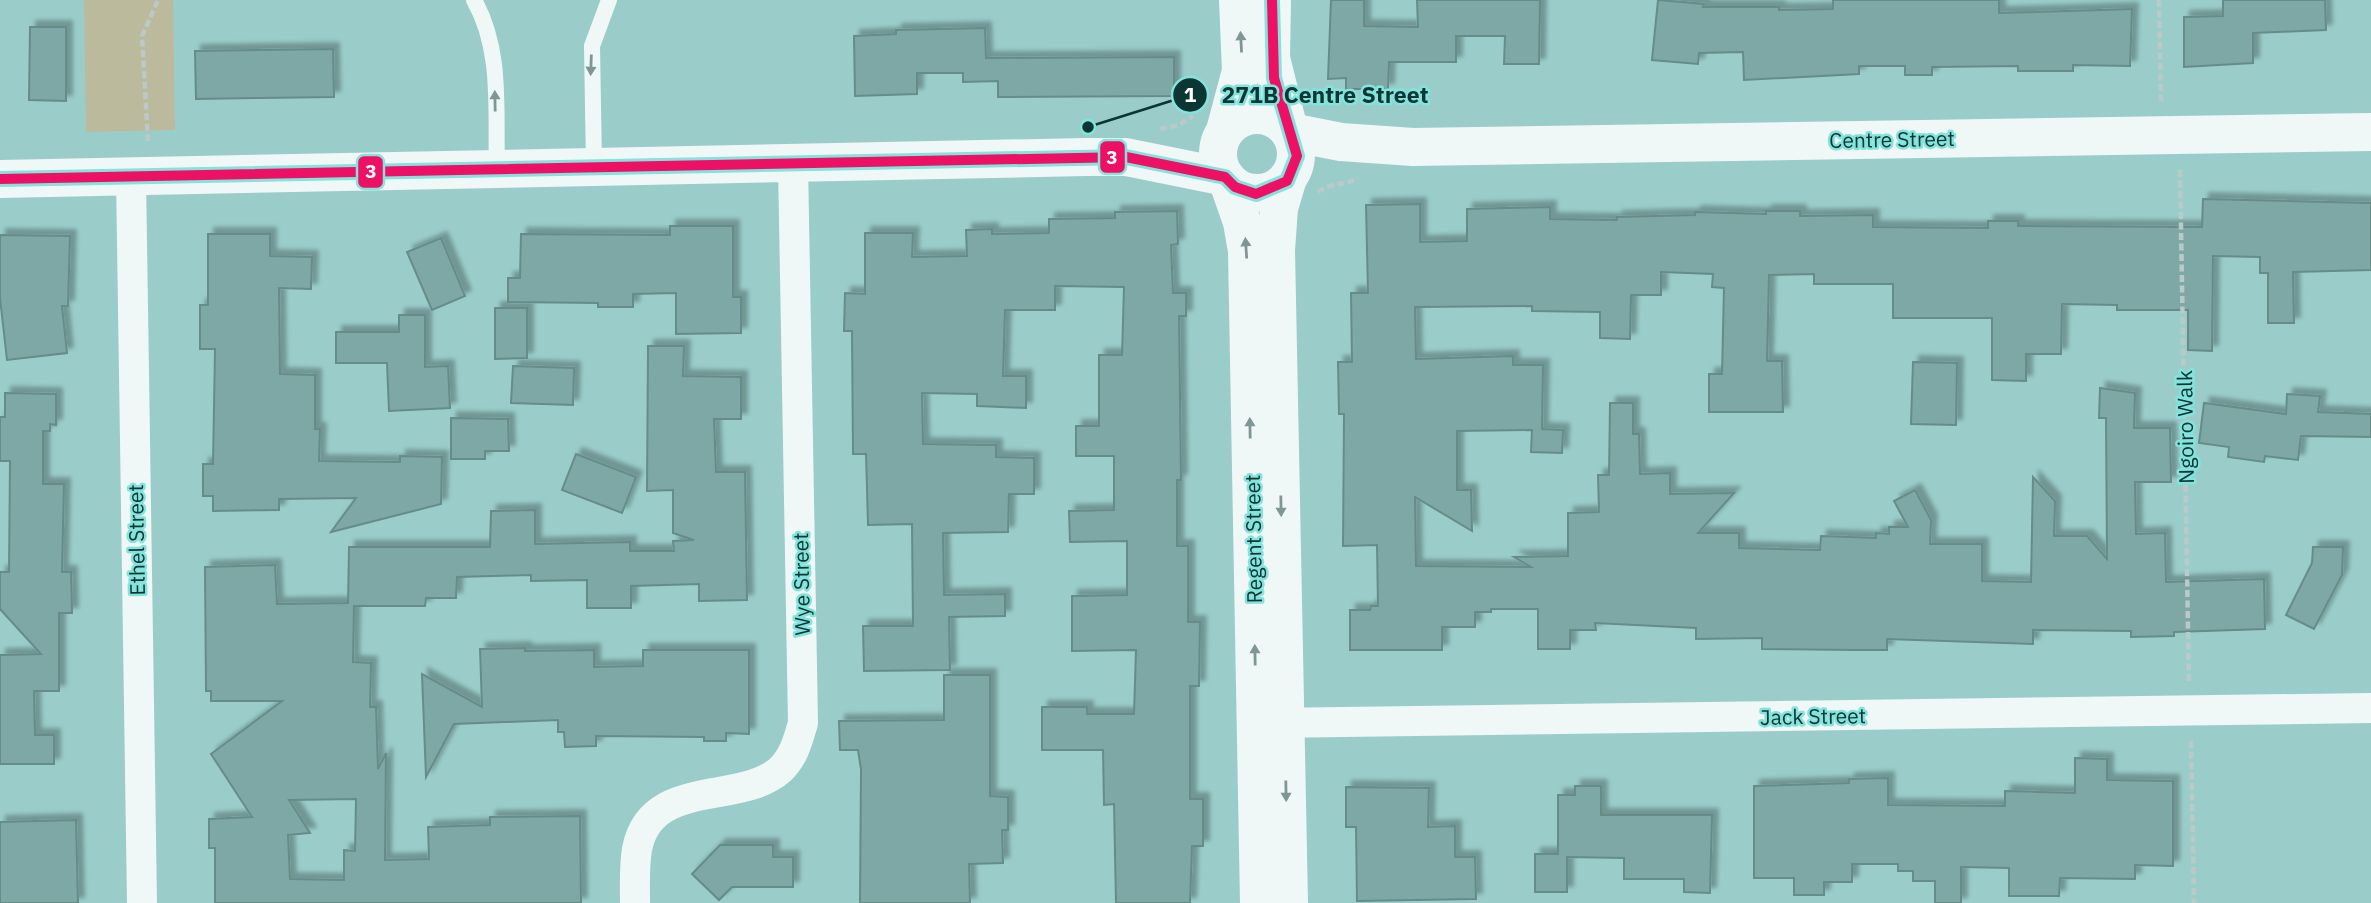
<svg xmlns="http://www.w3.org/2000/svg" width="2371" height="903" viewBox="0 0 2371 903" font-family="'IBM Plex Sans',sans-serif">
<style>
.green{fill:#bcba9c}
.building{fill:#7ea8a5;stroke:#668c8a;stroke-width:2;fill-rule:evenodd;filter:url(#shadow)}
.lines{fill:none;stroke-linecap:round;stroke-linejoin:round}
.path{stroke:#bacac9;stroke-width:4.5;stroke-dasharray:7 3.5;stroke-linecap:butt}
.lane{stroke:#f0f8f7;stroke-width:16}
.street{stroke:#f0f8f7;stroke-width:30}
.secondary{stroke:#f0f8f7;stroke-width:38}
.bus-1-casing{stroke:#84e3dc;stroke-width:16}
.bus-1{stroke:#ec1165;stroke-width:10}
.oneway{fill:#7e9795}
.labels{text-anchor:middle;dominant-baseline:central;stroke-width:5;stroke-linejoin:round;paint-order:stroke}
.street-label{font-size:21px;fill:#0b3633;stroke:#84e3dc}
.leader{fill:none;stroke:#0b3633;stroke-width:2.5}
.callout-dot{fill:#0b3633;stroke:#84e3dc;stroke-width:2.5}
.mark-label{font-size:21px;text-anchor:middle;font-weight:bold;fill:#fff}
.callout-label{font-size:23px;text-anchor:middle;font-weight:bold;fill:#0b3633;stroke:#84e3dc;stroke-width:5;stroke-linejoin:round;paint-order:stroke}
.line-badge{stroke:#84e3dc;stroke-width:2.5}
.badge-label{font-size:19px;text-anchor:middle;font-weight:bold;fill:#fff}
</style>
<defs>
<filter id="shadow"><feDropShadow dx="6" dy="-6" stdDeviation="2" flood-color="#0004"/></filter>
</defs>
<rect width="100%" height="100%" fill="#9acdca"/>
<!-- green -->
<polygon class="green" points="84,0 173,0 175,130 86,132"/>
<!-- building -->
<g class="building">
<polygon points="1331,0 1364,0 1364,26 1418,27 1417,0 1540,0 1539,64 1504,64 1505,36 1456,36 1456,62 1389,62 1388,89 1346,89 1346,78 1328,79"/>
<polygon points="1658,0 1704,4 1703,7 1779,7 1779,10 1833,9 1833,0 1999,0 1999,13 2132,9 2130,66 2073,65 2073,71 2018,71 2018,66 1932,67 1932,75 1905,75 1905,66 1859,66 1859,74 1744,80 1743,52 1699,53 1698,64 1652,60"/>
<polygon points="2223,0 2325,0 2326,30 2253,33 2253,63 2184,67 2184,17 2223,16"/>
<polygon points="30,27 66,27 66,101 29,100"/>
<polygon points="985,28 986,58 1174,57 1174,96 998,97 998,81 963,82 963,73 917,73 917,94 855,96 854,36 896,34 896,30"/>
<polygon points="333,49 334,97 196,99 195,51"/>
<polygon points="2203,199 2371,203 2371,270 2293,272 2294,323 2268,323 2268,273 2260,273 2260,257 2213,256 2212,351 2188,350 2188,310 2117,310 2117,305 2062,304 2061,354 2026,354 2026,381 1992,380 1992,318 1893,318 1893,284 1814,284 1814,274 1769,275 1767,361 1782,361 1783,412 1709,412 1709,374 1722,374 1724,288 1712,287 1713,274 1661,272 1661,295 1631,295 1630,339 1600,338 1600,312 1532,311 1532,306 1415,307 1416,359 1513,356 1513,365 1543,365 1542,429 1563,430 1562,453 1531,452 1532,430 1457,431 1457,490 1471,490 1472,531 1415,497 1416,566 1531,567 1514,557 1568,556 1568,513 1599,512 1598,475 1609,475 1610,403 1633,403 1633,434 1639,434 1640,474 1670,473 1670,494 1734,493 1698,533 1739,533 1739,548 1820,550 1821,536 1876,538 1876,533 1889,534 1889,527 1908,527 1894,501 1915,490 1931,520 1930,544 1982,544 1982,581 2031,582 2033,477 2055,501 2054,536 2087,536 2107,559 2106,418 2099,418 2100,388 2135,393 2134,428 2170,428 2171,482 2135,482 2136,534 2165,533 2166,582 2264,579 2265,629 2174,632 2174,636 2131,637 2131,631 2033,630 2033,644 1887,639 1887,650 1855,650 1762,649 1762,638 1696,639 1696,628 1595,623 1596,630 1570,630 1570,649 1538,649 1538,609 1491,609 1491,612 1475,612 1475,627 1442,627 1442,650 1350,650 1350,610 1370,610 1371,606 1378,606 1377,545 1343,546 1344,414 1339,414 1338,362 1352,362 1351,293 1368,293 1366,205 1420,204 1420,242 1467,241 1467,209 1550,207 1550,219 1617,220 1617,217 1695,215 1695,212 1766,214 1766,211 1800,211 1800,216 1873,215 1873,227 1988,228 1988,221 2018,221 2018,226 2202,227"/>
<polygon points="1177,211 1178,244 1171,245 1173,293 1186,293 1186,316 1179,316 1181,480 1177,480 1177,546 1188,546 1188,622 1200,622 1199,686 1190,686 1190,799 1203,799 1203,846 1192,846 1190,903 1116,903 1114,804 1104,805 1103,750 1042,750 1042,707 1087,707 1087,714 1134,714 1136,650 1072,651 1072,596 1127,595 1127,541 1070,542 1069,511 1114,510 1114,456 1076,456 1076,426 1099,426 1099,355 1122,355 1124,287 1055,286 1055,310 1005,310 1003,376 1026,376 1026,408 977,406 977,394 922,393 923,444 996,445 996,457 1034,458 1034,494 1009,494 1008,532 943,533 944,595 1005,594 1005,616 949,617 950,670 864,671 863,626 913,626 912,524 868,525 866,454 853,454 852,331 844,331 845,293 865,294 865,233 913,233 912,257 967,256 966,230 992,229 992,234 1049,233 1049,219 1115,218 1115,212"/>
<polygon points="670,226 733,226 733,297 741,297 741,333 676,334 676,293 633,294 633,307 598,307 598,303 508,302 508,278 520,278 521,234 670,235"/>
<polygon points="208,234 270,234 270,256 312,257 311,289 279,288 280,374 315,375 315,429 320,429 319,461 400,462 400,456 442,457 441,504 331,532 356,498 279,499 279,510 213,511 213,496 203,496 203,464 213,464 215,349 200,349 200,305 208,305"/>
<polygon points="0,235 70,236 68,306 62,306 67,353 7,360 0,298"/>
<polygon points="441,238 465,296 432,310 407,252"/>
<polygon points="495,308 527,308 527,358 495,359"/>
<polygon points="399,315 425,315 425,367 448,366 450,408 389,411 387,363 336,363 336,332 399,332"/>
<path d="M648,346H684L683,376L741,377V419H714L716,472H745L747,600L699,601V584L631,586V608H587V580L531,581V575L457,577L456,598H426L425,606H354L353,662L371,663L370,707H376L378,769L386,753L385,860L429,859L428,827L490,825V817L580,816L581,903H215V848H209V819L252,817L211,754L282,701H211V691H206L205,567L275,565L277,604L348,603L349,547H490L491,511L535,510V544L630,542V551H674L673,541L694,540L673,533V490L647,491ZM356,799L355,851L344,850V880L290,879L288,835L310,833L289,800Z"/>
<polygon points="1913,362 1957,363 1956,425 1911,424"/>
<polygon points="513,366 574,368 573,405 511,403"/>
<polygon points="5,393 56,394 56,425 50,424 50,431 43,431 43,484 64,484 62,572 71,572 72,613 59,613 59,691 34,691 35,735 54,735 54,764 0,764 0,655 41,654 0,609 0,572 9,572 10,461 0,461 0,417 5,417"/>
<polygon points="2287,394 2320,396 2318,412 2371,414 2371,437 2301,436 2298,460 2265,456 2264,462 2228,457 2229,447 2199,443 2204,403 2286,414"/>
<polygon points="451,418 508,419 509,451 485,451 485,459 451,459"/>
<polygon points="576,454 636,477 622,513 562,490"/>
<polygon points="2313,547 2343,547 2342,575 2314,629 2286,615 2312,563"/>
<polygon points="525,648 525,651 594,650 594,667 643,666 643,650 749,650 749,734 726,733 726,741 704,741 704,737 596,736 596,746 565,747 564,732 558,732 558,720 454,724 426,777 422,674 482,707 480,649"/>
<polygon points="944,675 990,675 990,796 1008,797 1008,830 1002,830 1003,863 969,864 970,903 860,903 861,769 858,750 840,750 839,721 944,720"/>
<polygon points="2075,758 2107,759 2107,780 2173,781 2173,866 2135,865 2135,879 2060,878 2059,896 2009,896 2009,868 1961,867 1961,903 1935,903 1935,881 1913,881 1913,871 1898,871 1898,864 1852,864 1852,882 1824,882 1824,895 1794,895 1794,878 1754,878 1754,786 1849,783 1849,779 1888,778 1888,805 2005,806 2005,791 2075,793"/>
<polygon points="1575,786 1601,786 1601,815 1712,815 1710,893 1684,892 1684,879 1624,879 1624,858 1567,857 1567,892 1535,892 1535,854 1558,854 1558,795 1575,795"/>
<polygon points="1346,787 1429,788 1428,827 1455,826 1455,857 1475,857 1476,899 1357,901 1356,827 1346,827"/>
<polygon points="76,820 78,903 0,903 0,822"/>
<polygon points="720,845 773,845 773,857 793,857 793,887 732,887 719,900 692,874"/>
</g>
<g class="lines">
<!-- path -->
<g class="path">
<polyline points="2159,0 2161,101"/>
<polyline points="1160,129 1179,125 1193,116"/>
<polyline points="148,141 142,36 158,0"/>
<polyline points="2180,170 2189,684"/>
<path d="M1318,192C1331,182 1344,186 1358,178"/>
<polyline points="2191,741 2194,903"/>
</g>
<!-- lane -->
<g class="lane">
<path d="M474,0C503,51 495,112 497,169"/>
<polyline points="594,166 592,46 609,0"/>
</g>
<!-- street -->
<g class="street">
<polyline points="131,176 142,903"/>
<polyline points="1265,723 2371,708"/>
<path d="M635,903C635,885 634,867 637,849C651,777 739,806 780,770C794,757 798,740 803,723L793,163"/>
</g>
<!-- secondary -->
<g class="secondary">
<polyline points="1272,0 1271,58 1289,130"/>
<circle cx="1257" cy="154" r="39"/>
<polyline points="1225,131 1241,71 1238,0"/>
<polyline points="1290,132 1341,142 1413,147 2371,132"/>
<polyline points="0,179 1086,157 1126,157 1225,177"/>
<polyline points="1227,179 1242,222 1247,251 1259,903"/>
<polyline points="1287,181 1279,208 1276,250 1289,903"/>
</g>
<defs>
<polyline id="bus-1" points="0,179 1126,157 1225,177 1235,187 1256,194 1287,181 1297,156 1274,78 1272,0"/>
</defs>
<!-- bus-1 casing -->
<use href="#bus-1" class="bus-1-casing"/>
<!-- bus-1 -->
<use href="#bus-1" class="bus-1"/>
</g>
<!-- one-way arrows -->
<defs><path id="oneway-solid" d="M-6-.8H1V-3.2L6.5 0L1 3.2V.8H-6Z" transform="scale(1.75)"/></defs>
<g class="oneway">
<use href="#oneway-solid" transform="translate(1241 42) rotate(-93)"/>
<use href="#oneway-solid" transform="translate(591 65) rotate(92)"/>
<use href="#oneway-solid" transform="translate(495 101) rotate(-91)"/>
<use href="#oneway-solid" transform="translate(1246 248) rotate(-94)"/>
<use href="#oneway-solid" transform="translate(1250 428) rotate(-91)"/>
<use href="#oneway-solid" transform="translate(1281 506) rotate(89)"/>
<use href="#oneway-solid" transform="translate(1255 655) rotate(-91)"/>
<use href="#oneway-solid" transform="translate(1286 791) rotate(89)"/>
</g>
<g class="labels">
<!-- street labels -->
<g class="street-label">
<text transform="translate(1892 139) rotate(-1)">Centre Street</text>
<text transform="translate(2185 427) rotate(-91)">Ngoiro Walk</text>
<text transform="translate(1253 539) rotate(-91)">Regent Street</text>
<text transform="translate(136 540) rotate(-91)">Ethel Street</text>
<text transform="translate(801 584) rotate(-91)">Wye Street</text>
<text transform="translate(1813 716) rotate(-1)">Jack Street</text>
</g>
</g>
<!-- callouts -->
<path class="leader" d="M1088 127L1190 95"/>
<g class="callout-dot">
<circle cx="1088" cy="127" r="7"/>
<circle cx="1190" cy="95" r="18"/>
</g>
<g class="mark-label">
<text x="1190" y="102">1</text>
</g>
<g class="callout-label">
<text x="1325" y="103">271B Centre Street</text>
</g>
<g class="line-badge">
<rect x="1099" y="140" width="27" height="34" rx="7" fill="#ec1165"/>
<rect x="357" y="155" width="27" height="34" rx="7" fill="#ec1165"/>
</g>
<g class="badge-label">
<text x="1112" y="164">3</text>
<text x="371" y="178">3</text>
</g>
</svg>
